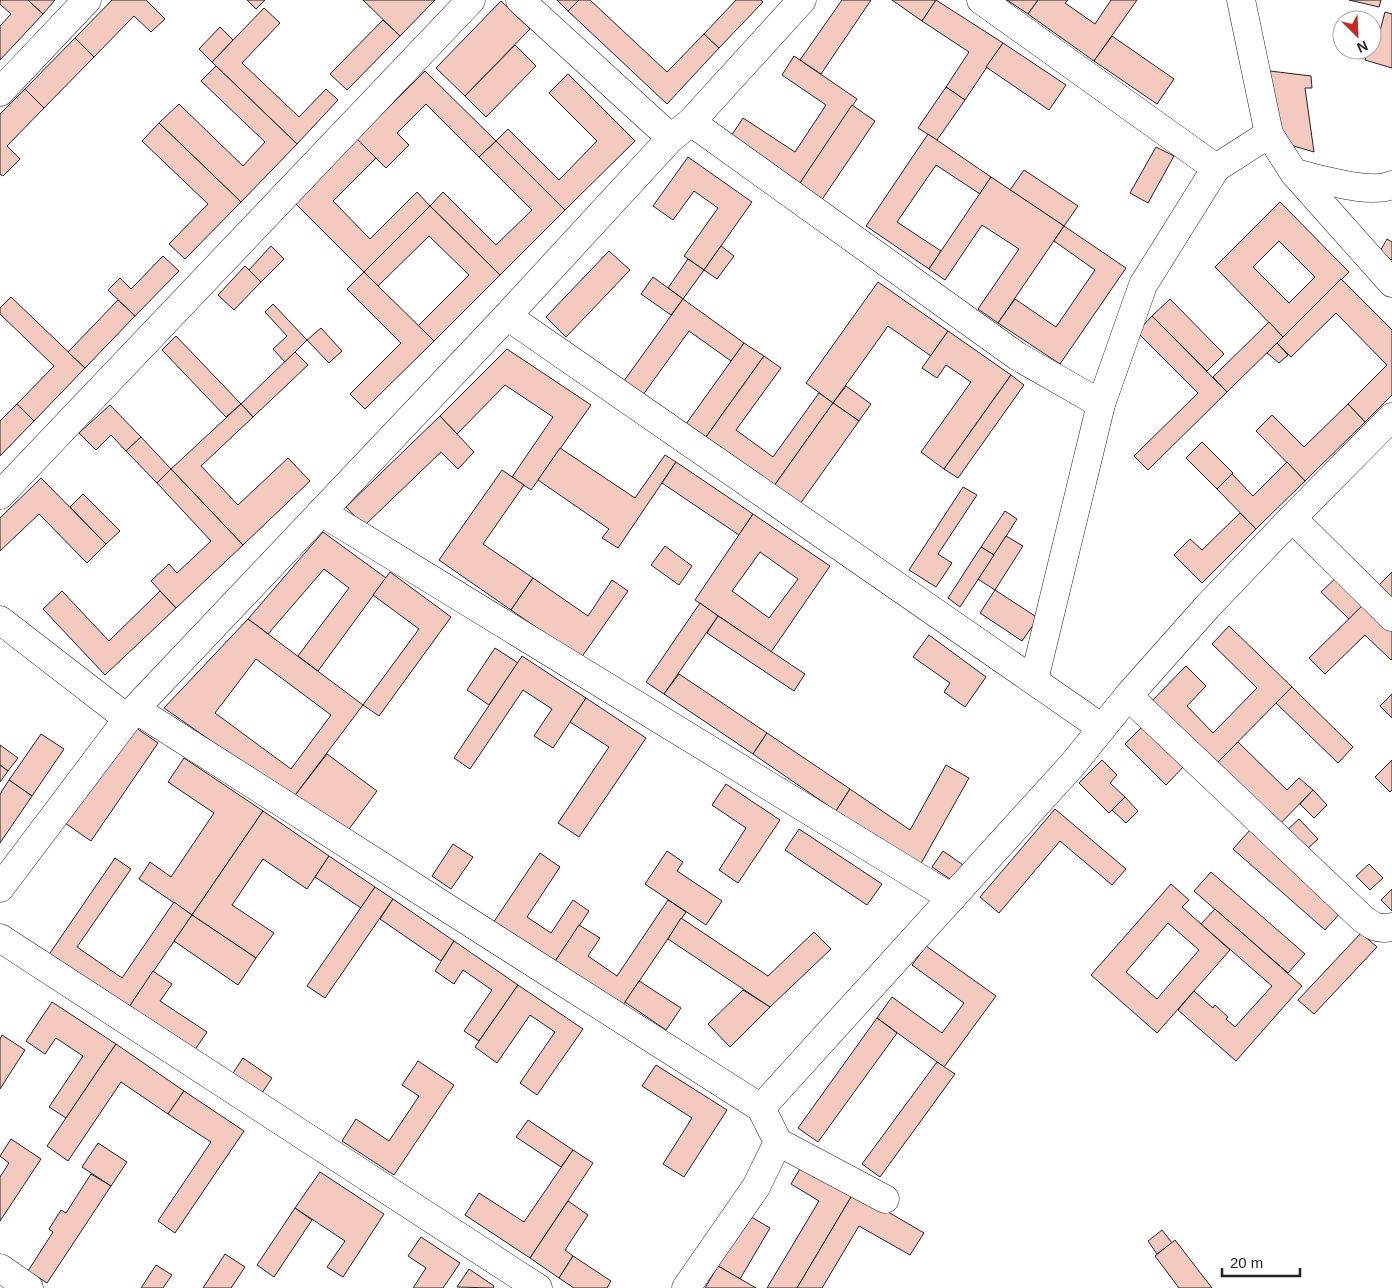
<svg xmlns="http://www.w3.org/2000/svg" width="1392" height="1288" viewBox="0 0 1392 1288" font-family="Helvetica,sans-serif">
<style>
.building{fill:#f3c9c0;stroke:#222;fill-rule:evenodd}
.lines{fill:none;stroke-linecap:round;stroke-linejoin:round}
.minor-casing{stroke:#222;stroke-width:29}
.minor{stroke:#fff;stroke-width:28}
</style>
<rect width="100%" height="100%" fill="#fff"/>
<!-- building -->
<g class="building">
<polygon points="0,0 28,0 43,14 0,60 0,26 11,14 0,4"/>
<polygon points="28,0 55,0 43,14"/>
<polygon points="112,0 146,0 165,19 151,32 134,16 94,57 75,38"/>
<polygon points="247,0 265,0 256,9"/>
<polygon points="363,0 435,0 400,36"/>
<polygon points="557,0 579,0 568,11"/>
<polygon points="579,0 590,0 667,72 704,34 719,48 667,104 568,11"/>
<polygon points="736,0 761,0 763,2 719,48 704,34"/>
<polygon points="842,0 871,0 821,74 800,60"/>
<polygon points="892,0 936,0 922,21"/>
<polygon points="936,0 1003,43 965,100 946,87 969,52 922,21"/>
<polygon points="1007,0 1038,0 1028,14"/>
<polygon points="1038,0 1068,0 1065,3 1095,24 1111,0 1137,0 1094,61 1028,14"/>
<polygon points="1349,0 1381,0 1379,7"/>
<polygon points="501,1 530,29 465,96 436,68"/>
<polygon points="264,8 280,23 242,63 299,117 326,89 338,100 297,144 212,62"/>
<polygon points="1385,12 1392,14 1392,68 1365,60 1368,50 1372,50 1372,40 1377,42"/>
<polygon points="383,20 400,36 347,90 330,74"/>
<polygon points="220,27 233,40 212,62 199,49"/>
<polygon points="1112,36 1174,79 1157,104 1094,61"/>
<polygon points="75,38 94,57 44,108 25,89"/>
<polygon points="1003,43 1066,85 1049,110 986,67"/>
<polygon points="515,45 536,66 486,117 465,96"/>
<polygon points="794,56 857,99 798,186 729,139 743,118 795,152 826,105 782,75"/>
<polygon points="216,66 297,144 241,202 159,123 179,104 243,166 265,142 201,81"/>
<polygon points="425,71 496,141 479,157 426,104 397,133 409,145 386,168 357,139"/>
<polygon points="1270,71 1311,76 1312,88 1305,88 1314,152 1280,142"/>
<polygon points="568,74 635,141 565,210 496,141 508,129 559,180 597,141 549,93"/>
<polygon points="946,87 965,100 937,140 918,128"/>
<polygon points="25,89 44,108 7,146 20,159 3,176 0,174 0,114"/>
<polygon points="852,105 875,121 821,201 798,186"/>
<polygon points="159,123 241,202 185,259 169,244 208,204 142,141"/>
<polygon points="928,134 991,177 980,194 936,165 897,222 941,251 929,269 866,226"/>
<polygon points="357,139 376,158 333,201 370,239 417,192 430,206 364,272 294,202"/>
<polygon points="496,141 565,210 500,275 430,206 443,192 496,245 532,210 479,157"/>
<polygon points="1156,147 1174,156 1148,203 1130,193"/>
<polygon points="688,157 752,202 704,270 684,256 718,208 694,191 673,220 653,206"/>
<polygon points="1024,170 1078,206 1064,226 1010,190"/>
<polygon points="991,177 1064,226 998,323 978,309 1019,249 982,225 945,280 929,269"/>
<path d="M1280,202L1349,272L1283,337L1215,267ZM1279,241L1315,277L1289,303L1253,267Z"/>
<polygon points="430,206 500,275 434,341 418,326 469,275 429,236 378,286 364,272"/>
<polygon points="1064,226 1126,268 1060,364 998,323 1015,299 1056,327 1095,270 1054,241"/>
<polygon points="1387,239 1392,242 1392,260 1379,253"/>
<polygon points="271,246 284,259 261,282 249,270"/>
<polygon points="721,246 734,256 717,279 704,270"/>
<polygon points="609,251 630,270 566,337 546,317"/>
<polygon points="163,256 179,271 135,316 108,290 120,278 131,289"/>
<polygon points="688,259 704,270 683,299 668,288"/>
<polygon points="245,266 261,282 234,310 218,295"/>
<polygon points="364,272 434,341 365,409 350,394 401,343 347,289"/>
<polygon points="653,277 683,299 671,315 641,294"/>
<polygon points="1341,279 1392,330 1392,395 1365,422 1348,404 1387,365 1336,313 1291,357 1277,343"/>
<polygon points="878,282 948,331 931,356 888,326 833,403 806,383"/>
<polygon points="11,297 85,368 34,421 17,404 54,366 0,314 0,308"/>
<polygon points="683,299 744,343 731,361 689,331 640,399 621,385"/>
<polygon points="1170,299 1224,354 1207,371 1152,316"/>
<polygon points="118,300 135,316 85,368 68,352"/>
<polygon points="273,304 307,340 285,362 273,349 287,336 265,312"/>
<polygon points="1152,316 1227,392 1148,470 1134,456 1198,393 1137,332"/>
<polygon points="1269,322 1283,337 1227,392 1213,377"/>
<polygon points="321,328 342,351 329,363 307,340"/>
<polygon points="948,331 1011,375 944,469 921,452 971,382 946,365 937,378 922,368"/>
<polygon points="176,336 241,404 226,417 162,350"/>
<polygon points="744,343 764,356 706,437 686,424"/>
<polygon points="1277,343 1288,355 1279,363 1267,353"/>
<polygon points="507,349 591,405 531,490 512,477 553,417 505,385 457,434 440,416"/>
<polygon points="295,352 308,365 253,417 241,404"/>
<polygon points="764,356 781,368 736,430 773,457 819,393 833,403 774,486 706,437"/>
<polygon points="1011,375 1024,385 958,478 944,469"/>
<polygon points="846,386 871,404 859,421 833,403"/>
<polygon points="833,403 859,421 800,504 774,486"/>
<polygon points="17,404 34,421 0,456 0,421"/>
<polygon points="241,404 253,417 201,466 238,505 288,458 310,481 243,545 171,469"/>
<polygon points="1348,404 1365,422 1305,481 1256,431 1272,415 1304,447"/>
<polygon points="110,405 141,437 126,451 111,435 96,450 79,433"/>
<polygon points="440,416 474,452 458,469 441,452 364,526 346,507"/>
<polygon points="141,437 171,469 157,483 126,451"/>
<polygon points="1202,442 1233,473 1217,489 1186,458"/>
<polygon points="560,448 635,498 665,455 676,462 618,548 602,538 609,529 538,480"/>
<polygon points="676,462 753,514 739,535 662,483"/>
<polygon points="1287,462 1305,481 1256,529 1217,489 1232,474 1253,496"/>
<polygon points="171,469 243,545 176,608 151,581 169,564 177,573 211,541 157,483"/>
<polygon points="502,470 524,485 483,544 533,578 511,610 439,560"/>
<polygon points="41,478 106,544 87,563 39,514 0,551 0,518"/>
<polygon points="963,487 977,495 938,554 952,563 936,587 909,570"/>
<polygon points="83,494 120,531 106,544 70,507"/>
<polygon points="1005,511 1017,519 994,555 981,547"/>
<polygon points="1240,513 1256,529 1202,583 1174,555 1190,539 1202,550"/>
<path d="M753,514L830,566L771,652L695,600ZM760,552L798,579L769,618L732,591Z"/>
<polygon points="323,532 386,578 318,671 298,656 349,588 324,569 268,634 248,619"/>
<polygon points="1006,536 1023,546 995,590 978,579"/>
<polygon points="665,546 692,566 679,585 651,565"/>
<polygon points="981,547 994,555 960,607 948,598"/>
<polygon points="390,572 451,617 379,716 363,705 419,629 373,595"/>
<polygon points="1392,572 1392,602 1377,587"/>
<polygon points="1339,575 1366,602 1349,619 1321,592"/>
<polygon points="533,578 588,616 612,580 628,591 581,658 511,610"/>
<polygon points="995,590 1038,618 1022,641 980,613"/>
<polygon points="62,591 109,641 160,591 176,608 105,675 43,609"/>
<polygon points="1366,602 1392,628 1392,659 1391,660 1365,635 1325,674 1309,658"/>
<polygon points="700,603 718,616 664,694 646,682"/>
<polygon points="718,616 805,674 794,691 707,633"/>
<path d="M248,619L363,705L293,798L164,708ZM256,659L331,715L291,769L215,713Z"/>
<polygon points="1229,626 1292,687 1213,767 1149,704 1186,666 1206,686 1187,706 1213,733 1257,688 1212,644"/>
<polygon points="929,635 986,677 965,707 944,692 950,683 913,657"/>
<polygon points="495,648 518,663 489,705 467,690"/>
<polygon points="522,656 586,698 553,748 534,736 552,709 523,690 470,769 454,758"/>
<polygon points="679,674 767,733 753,754 664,694"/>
<polygon points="1292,687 1353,747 1338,763 1276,703"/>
<polygon points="1392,694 1392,718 1380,706"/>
<polygon points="586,698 646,738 579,837 558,823 609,747 570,722"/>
<polygon points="1146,723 1187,763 1166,785 1125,744"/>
<polygon points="132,725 158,743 91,841 65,823"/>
<polygon points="767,733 850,789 836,811 753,754"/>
<polygon points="41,734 64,749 32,796 9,780"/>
<polygon points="1238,742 1287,790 1299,778 1313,790 1276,828 1213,767"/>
<polygon points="0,745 18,758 8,771 0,765"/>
<polygon points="327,754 377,791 344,836 293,798"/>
<polygon points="184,758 263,811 192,915 139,879 150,862 171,877 214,813 168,782"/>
<polygon points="1102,760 1117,775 1110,783 1125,797 1109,813 1079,783"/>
<polygon points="1392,760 1392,790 1390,792 1375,777"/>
<polygon points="0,765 8,771 0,782"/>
<polygon points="946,765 969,778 919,867 836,811 850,789 910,830"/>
<polygon points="9,780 32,796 0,843 0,794"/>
<polygon points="726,784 780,820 738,883 719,870 746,828 712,805"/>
<polygon points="1313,790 1327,805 1314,818 1300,804"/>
<polygon points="1125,797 1138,811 1126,823 1112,810"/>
<polygon points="1055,809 1126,869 1112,885 1060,841 999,913 980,897"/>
<polygon points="263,811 329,856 307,889 263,859 232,905 274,933 256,958 192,915"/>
<polygon points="1299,819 1318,839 1304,852 1285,832"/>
<polygon points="799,829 882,884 867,905 785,850"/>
<polygon points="1250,830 1342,911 1325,930 1233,849"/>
<polygon points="453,844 473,857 451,889 432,876"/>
<polygon points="667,851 683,862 677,871 722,901 706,925 645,884"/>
<polygon points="943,851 969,869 959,885 932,867"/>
<polygon points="540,853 560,867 527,917 551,933 573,900 589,911 552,966 491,926"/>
<polygon points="329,856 375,887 361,908 315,877"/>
<polygon points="115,858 131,869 77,947 122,978 174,902 192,915 127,1010 48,956"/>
<polygon points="1369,864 1383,878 1370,890 1356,876"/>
<polygon points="1211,872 1305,954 1288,973 1194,891"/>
<path d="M1171,884L1189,900L1182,907L1230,950L1157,1033L1091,975ZM1168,923L1199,950L1157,999L1126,972Z"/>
<polygon points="375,887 393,899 325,998 307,986"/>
<polygon points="1392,889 1392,911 1381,900"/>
<polygon points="393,899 454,941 441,961 380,919"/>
<polygon points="668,900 686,912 619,1011 552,966 579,925 600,938 588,956 617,976"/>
<polygon points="1215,909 1302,986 1236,1061 1178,1010 1194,991 1213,1008 1215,1005 1228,1017 1226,1019 1235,1027 1272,986 1201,924"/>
<polygon points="192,915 256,958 238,985 174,941"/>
<polygon points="681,918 768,976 814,932 831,949 770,1007 668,939"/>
<polygon points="1361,933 1377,947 1314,1014 1298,1000"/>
<polygon points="454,941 518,985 479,1041 464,1031 492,990 463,970 454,984 435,971"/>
<polygon points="926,946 996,996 944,1067 877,1018 892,997 942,1033 964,1003 912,965"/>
<polygon points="153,971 172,984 160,1001 207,1032 192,1054 127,1010"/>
<polygon points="639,981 681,1008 666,1030 625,1002"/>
<polygon points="518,985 583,1029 537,1095 520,1083 555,1032 530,1015 497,1063 475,1047"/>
<polygon points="743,990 770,1007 730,1047 708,1024"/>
<polygon points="52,1002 116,1044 66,1118 49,1107 83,1056 56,1038 45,1054 26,1041"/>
<polygon points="877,1018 897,1033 818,1142 798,1128"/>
<polygon points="2,1035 25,1050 0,1089 0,1039"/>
<polygon points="116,1044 184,1091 168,1114 121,1082 68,1161 47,1146"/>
<polygon points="243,1058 272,1078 260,1096 231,1076"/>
<polygon points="418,1061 454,1085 394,1175 342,1141 356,1119 389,1141 419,1096 402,1085"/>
<polygon points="937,1062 955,1074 880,1177 862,1164"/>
<polygon points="656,1065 727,1110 684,1177 663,1164 692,1118 642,1086"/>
<polygon points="184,1091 244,1131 175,1233 158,1221 211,1142 168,1114"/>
<polygon points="528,1120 573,1150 561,1167 516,1137"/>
<polygon points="11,1139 41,1159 0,1221 0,1177 9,1163 0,1156"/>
<polygon points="98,1143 127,1162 111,1186 82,1167"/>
<polygon points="573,1150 593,1163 530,1258 465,1215 479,1193 524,1222"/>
<polygon points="804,1162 854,1192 797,1288 767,1288 819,1201 791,1184"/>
<polygon points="320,1172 384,1214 343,1277 327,1267 345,1241 295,1208"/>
<polygon points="91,1174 111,1186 47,1283 28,1271 53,1232 49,1229 61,1210 66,1213"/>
<polygon points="854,1192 924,1233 910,1255 859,1226 822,1288 797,1288"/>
<polygon points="568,1201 588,1215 565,1250 573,1256 559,1278 530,1258"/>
<polygon points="295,1208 312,1220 274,1277 257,1265"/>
<polygon points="748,1215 770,1228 740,1279 718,1266"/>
<polygon points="1162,1230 1172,1243 1157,1254 1148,1241"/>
<polygon points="421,1237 460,1263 443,1288 413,1288 426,1268 408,1256"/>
<polygon points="1175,1240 1212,1288 1179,1288 1155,1256"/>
<polygon points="225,1254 245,1267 231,1288 203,1288"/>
<polygon points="573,1256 611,1281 607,1288 574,1288 559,1278"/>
<polygon points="156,1265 172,1275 163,1288 141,1288"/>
<polygon points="718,1266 756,1288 705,1288"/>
<polygon points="469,1269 494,1286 493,1288 457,1287"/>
</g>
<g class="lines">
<defs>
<g id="minor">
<polyline points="520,0 671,138"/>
<polyline points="981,0 1216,168 1269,134"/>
<polyline points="1241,0 1269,134 1294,173 1392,283"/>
<polyline points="0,92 87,0"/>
<polyline points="691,122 1017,356 1101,404 1034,680"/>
<path d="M1294,173C1318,178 1370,195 1392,185"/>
<polyline points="507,316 1102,728"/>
<polyline points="1101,404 1143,285 1216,168"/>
<polyline points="0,495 471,0"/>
<polyline points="321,512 952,898"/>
<polyline points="1292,518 1392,617"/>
<polyline points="0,620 128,719"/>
<path d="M1128,696L1362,918C1372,926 1378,930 1392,927"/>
<polyline points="135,709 761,1108"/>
<polyline points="0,888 135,709 507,316 671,138 691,122 802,0"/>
<polyline points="0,938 538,1288"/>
<polyline points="778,1142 885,1199"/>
<polyline points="0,1268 29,1288"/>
<polyline points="686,1288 756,1187 778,1142 761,1108 1073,764 1128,696 1207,607 1292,518 1392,417"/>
</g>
</defs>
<!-- minor casing -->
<use href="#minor" class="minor-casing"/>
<!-- minor -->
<use href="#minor" class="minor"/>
</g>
<!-- north arrow -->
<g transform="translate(1357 35) rotate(156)"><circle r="24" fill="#ffffff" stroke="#a7a7a7"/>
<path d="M0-4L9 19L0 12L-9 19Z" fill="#c62828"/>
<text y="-8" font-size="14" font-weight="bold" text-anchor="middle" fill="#222222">N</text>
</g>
<!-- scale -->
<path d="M1222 1268v8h78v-8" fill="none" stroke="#222222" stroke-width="2.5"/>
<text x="1230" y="1268" font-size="15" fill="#222222" stroke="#ffffff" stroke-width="4" paint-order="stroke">20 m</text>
</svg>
